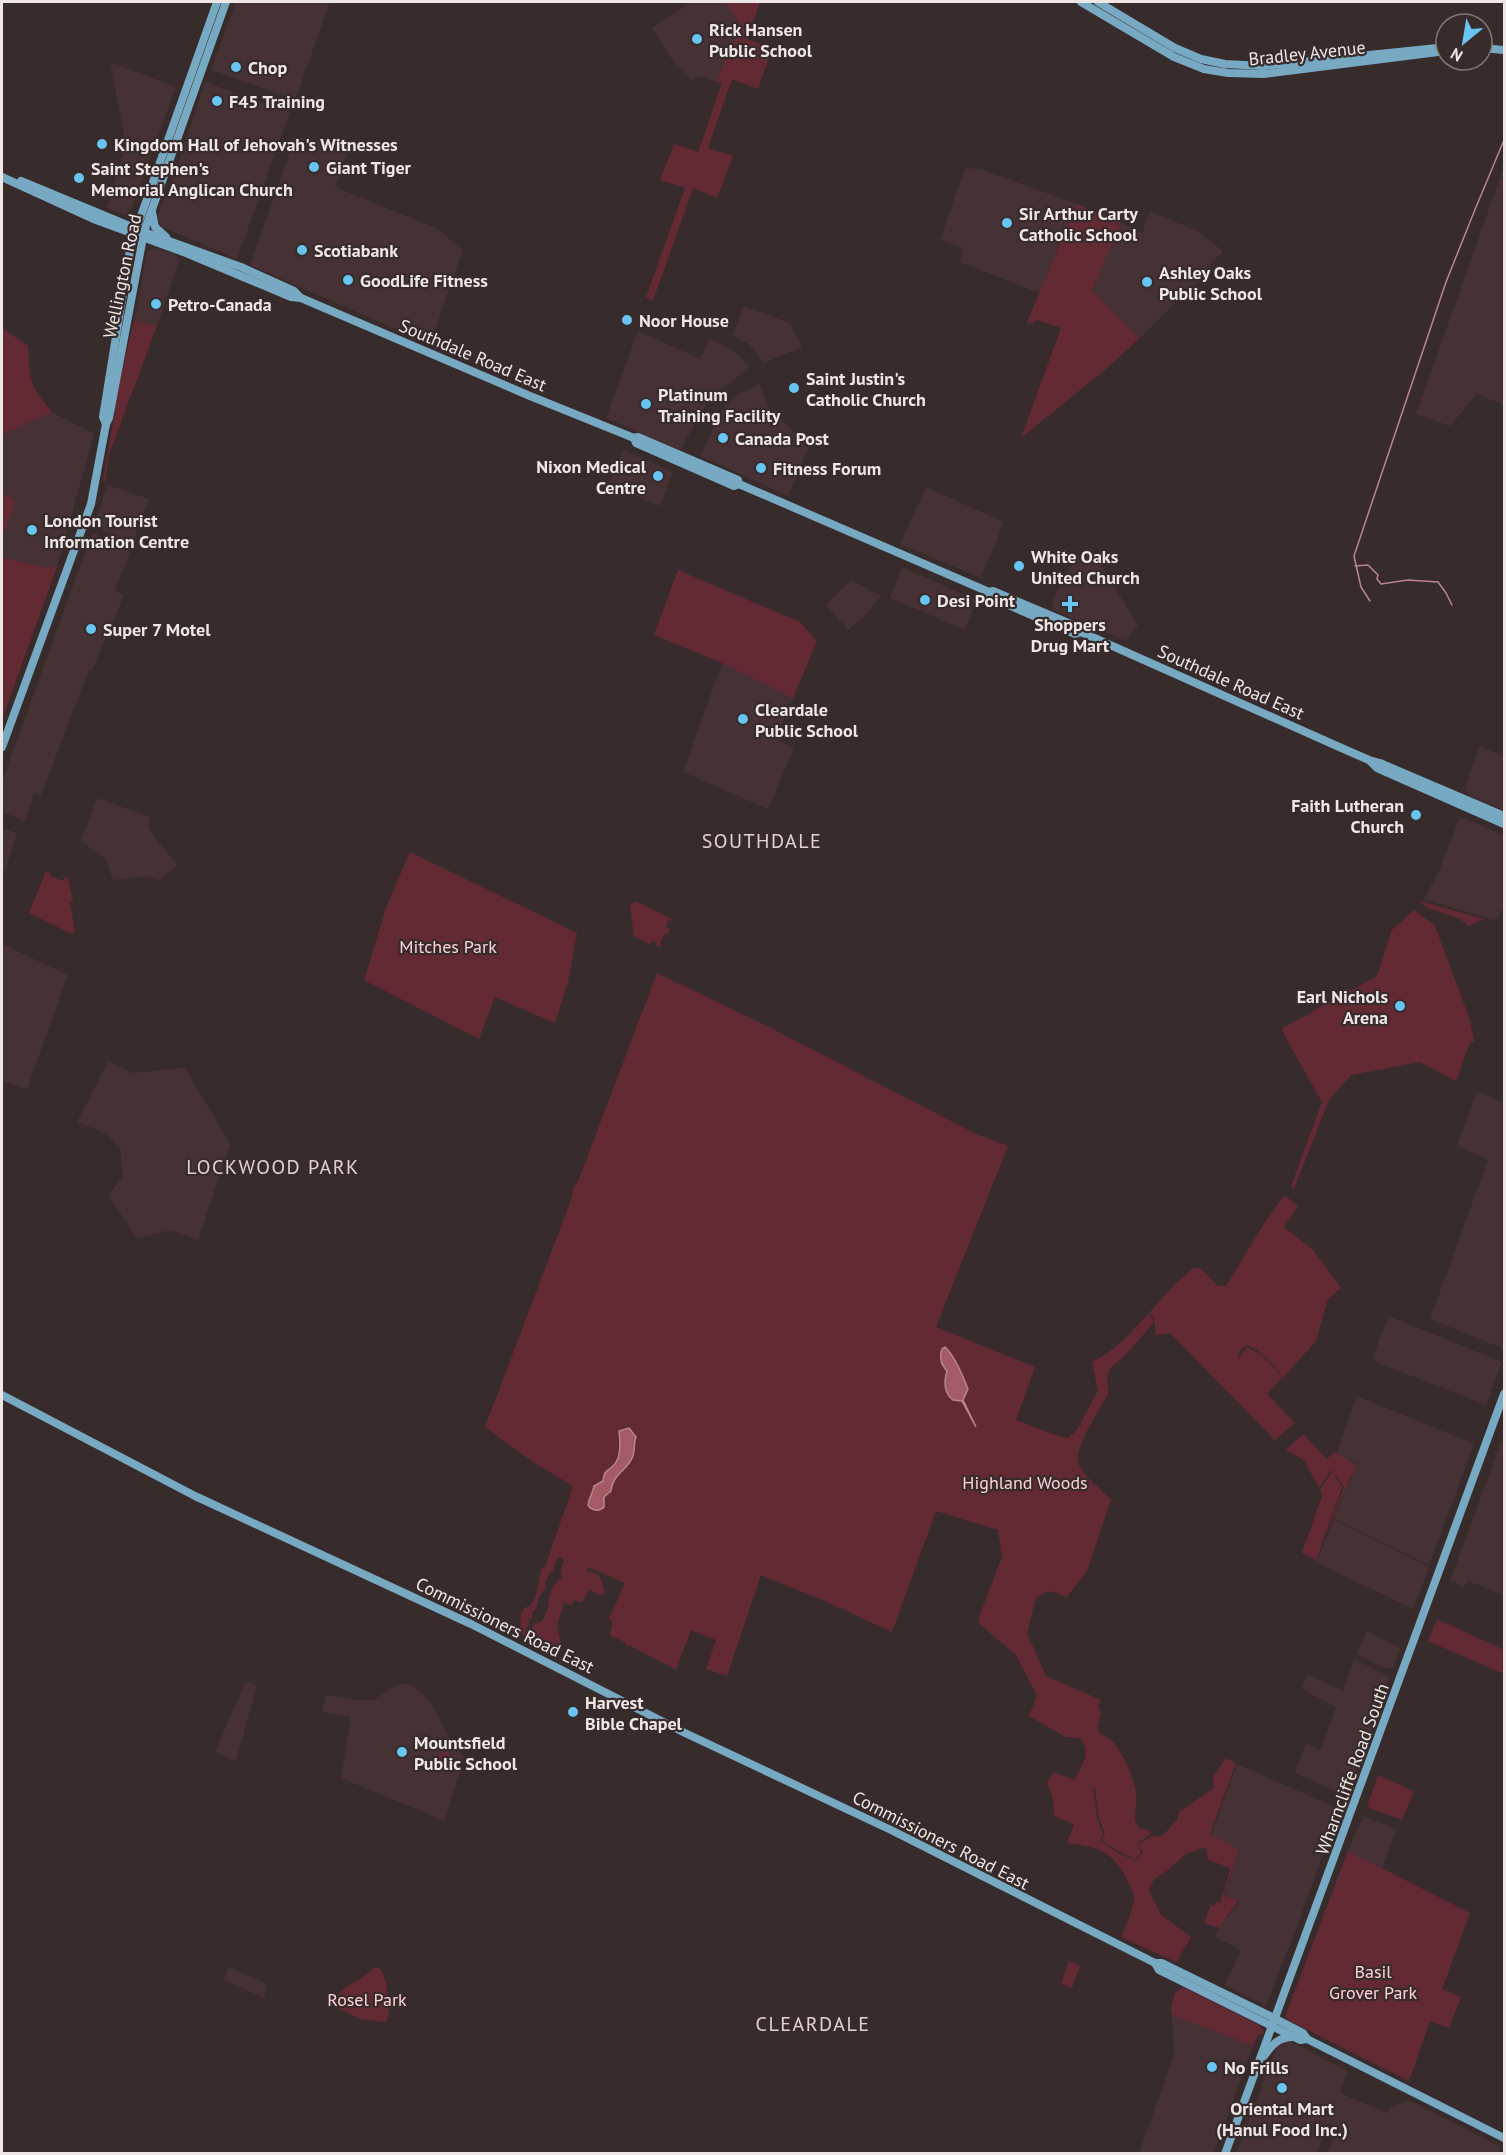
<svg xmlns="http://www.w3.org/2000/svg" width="1506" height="2155" viewBox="0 0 1506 2155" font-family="'PT Sans',sans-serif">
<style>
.built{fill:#463235}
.green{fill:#642a34}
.water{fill:#a45b66;stroke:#ba858c;stroke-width:1.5}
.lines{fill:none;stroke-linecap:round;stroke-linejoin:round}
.stream{stroke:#ba858c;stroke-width:1.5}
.secondary{stroke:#77a9c3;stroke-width:8}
.poi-dot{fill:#68c4f0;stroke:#382b2c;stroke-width:2}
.labels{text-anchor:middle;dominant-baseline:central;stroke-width:4.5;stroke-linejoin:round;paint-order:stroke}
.poi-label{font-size:18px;font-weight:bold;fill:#efe6e6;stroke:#382b2c;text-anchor:start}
.street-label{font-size:18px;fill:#efe6e6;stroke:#382b2c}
.park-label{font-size:18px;fill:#fdd1d5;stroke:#382b2c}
.neighbourhood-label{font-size:20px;letter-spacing:1.5px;fill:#e3d1d2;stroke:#382b2c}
</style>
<rect width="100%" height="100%" fill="#382b2c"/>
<!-- built -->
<g class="built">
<polygon points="236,2 330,2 295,100 211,70"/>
<polygon points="691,2 725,2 740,24 732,50 717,82 698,76 691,80 675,64 652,28"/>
<polygon points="110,62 176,87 129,216 107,208 126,145"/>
<polygon points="205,82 290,112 237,259 162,227 157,217 177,167"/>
<polygon points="295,138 308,138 348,151 335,187 436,228 463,250 430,344 250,265"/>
<polygon points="1504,167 1504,405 1477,394 1450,426 1416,414"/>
<polygon points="965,168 980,169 1077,204 1039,293 960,262 963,248 940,240"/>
<polygon points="1150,211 1197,231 1223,251 1206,269 1207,274 1179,299 1139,339 1092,290 1121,222 1142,233"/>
<polygon points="154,248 176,254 179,260 157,326 134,321 147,252"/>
<polygon points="744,306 790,323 802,347 764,363 748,344 732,335"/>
<polygon points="638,331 700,359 710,338 735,352 750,367 710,398 680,450 606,418"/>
<polygon points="759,384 771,411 793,431 812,439 788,496 701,456 721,411 738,394"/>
<polygon points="52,412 94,434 57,567 39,567 2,557 2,538 14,506 13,500 2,494 2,438 4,434"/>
<polygon points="623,450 673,472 660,506 609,484"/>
<polygon points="107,485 149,499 132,543 94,527"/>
<polygon points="926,487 1004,522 981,578 900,544"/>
<polygon points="92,533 131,549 115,591 124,595 92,670 89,670 41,795 34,793 25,821 2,812 2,782"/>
<polygon points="1090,548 1138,625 1126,641 1053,610 1052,607 1053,601 1065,575 1073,564"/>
<polygon points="902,567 976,600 965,630 890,598"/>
<polygon points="851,580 881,596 864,617 848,630 826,605"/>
<polygon points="722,663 793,698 776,739 794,748 768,809 683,772"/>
<polygon points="1480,746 1504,757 1504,810 1469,795 1465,787"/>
<polygon points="97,798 150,817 148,828 177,865 160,880 146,876 113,880 106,859 81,841"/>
<polygon points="1465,818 1504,836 1504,911 1501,910 1498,919 1494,920 1424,899 1440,869 1459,819"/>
<polygon points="2,828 17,833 2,880"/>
<polygon points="2,944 68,975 27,1089 2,1081"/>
<polygon points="108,1061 132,1073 185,1068 230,1144 198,1240 171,1230 137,1238 108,1195 123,1177 120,1147 105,1133 77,1122"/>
<polygon points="1477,1091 1504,1103 1504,1349 1430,1319 1488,1160 1457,1146"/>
<polygon points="1389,1316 1502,1362 1486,1405 1376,1362 1373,1356"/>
<polygon points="1357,1396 1474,1444 1429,1565 1334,1519 1357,1464 1336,1454"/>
<polygon points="1504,1434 1504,1595 1468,1581 1464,1587 1450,1581"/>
<polygon points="1334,1520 1429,1567 1413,1609 1316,1562"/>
<polygon points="1367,1631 1400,1648 1393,1668 1385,1668 1356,1654"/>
<polygon points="1354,1659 1390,1677 1348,1794 1344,1795 1295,1773 1306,1743 1320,1751 1336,1707 1302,1689 1307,1674 1343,1691"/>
<polygon points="246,1681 257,1685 236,1761 215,1752"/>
<polygon points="403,1684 412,1685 430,1701 453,1745 464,1757 445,1821 341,1778 351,1717 322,1712 325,1697 328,1695 357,1700 373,1700 397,1685"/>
<polygon points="1237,1764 1339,1809 1291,1944 1285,1955 1266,2006 1225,1985 1241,1950 1214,1936 1239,1902 1238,1900 1225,1895 1239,1851 1211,1835"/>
<polygon points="1363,1816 1397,1829 1382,1868 1348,1851"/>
<polygon points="229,1967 267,1984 264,1998 224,1980"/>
<polygon points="1172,2015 1253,2046 1214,2153 1139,2153 1174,2055"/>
<polygon points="1285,2042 1292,2042 1347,2071 1340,2093 1387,2113 1390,2108 1409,2100 1501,2147 1498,2154 1328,2153 1337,2126 1328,2123 1317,2153 1236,2154 1277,2046"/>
</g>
<!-- green -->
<g class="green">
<polygon points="725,2 760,2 747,39 772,49 758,89 732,79 708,148 733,156 717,198 693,188 653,301 646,297 685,188 660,180 674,144 698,152 722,83 717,81 729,51 732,50 740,24"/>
<polygon points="1077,204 1121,222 1092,290 1139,339 1107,368 1021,438 1061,328 1037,320 1029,324 1027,322"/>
<polygon points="134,321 157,326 109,454 105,483 103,479 115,413 113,409"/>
<path d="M2,328L28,346C29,378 30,387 52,412L4,434L2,438Z"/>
<polygon points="2,494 14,500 14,506 2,538"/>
<polygon points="2,557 39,567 57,567 2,719"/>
<polygon points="678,570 800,622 817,641 793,698 722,663 654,635"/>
<polygon points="410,852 577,933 568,982 555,1023 495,997 479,1039 364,980 387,905"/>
<polygon points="46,871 50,873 50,876 63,881 65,877 68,878 73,901 70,903 75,932 72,934 29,913"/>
<polygon points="636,901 672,919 672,921 668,920 666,927 670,929 667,935 664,934 660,943 663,946 655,947 656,943 652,941 650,944 634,937 630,905"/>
<path d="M1420,901L1484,919L1468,926C1456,911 1431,915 1420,901Z"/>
<polygon points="1414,910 1435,926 1470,1020 1474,1041 1470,1043 1456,1081 1420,1062 1351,1075 1329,1100 1294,1189 1291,1186 1322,1102 1281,1029 1377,976 1392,930"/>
<path d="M657,973L767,1026L976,1134L1008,1146L936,1327L1035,1367L1016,1420C1029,1424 1058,1438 1068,1438L1077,1430L1098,1391L1092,1362C1116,1351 1130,1333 1148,1314L1153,1320V1323C1145,1333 1136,1343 1127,1353C1112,1369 1103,1367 1109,1393C1101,1407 1071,1451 1079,1465C1084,1476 1102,1490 1111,1500L1087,1571L1066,1598L1061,1594L1048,1591L1036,1598L1027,1633L1046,1676L1101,1700L1098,1706L1101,1713L1097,1730C1101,1735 1107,1737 1112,1741C1123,1753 1133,1776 1136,1792C1138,1807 1127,1830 1149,1830L1151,1834L1137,1843L1141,1851L1136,1860L1120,1852L1101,1840L1105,1834L1099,1818L1095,1788L1082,1783L1093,1788L1097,1818L1103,1834L1100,1840L1118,1853L1136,1861L1143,1852L1138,1844L1152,1836L1158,1837L1164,1834L1177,1820L1178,1813L1215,1787L1212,1778L1226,1758L1236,1763L1210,1834L1239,1850L1224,1895L1238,1900L1220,1928L1204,1923L1211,1905L1214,1906L1216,1902L1220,1903L1231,1868L1208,1860L1206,1847L1186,1854L1168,1870L1154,1879L1149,1891L1161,1915L1191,1937L1176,1962L1121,1937C1125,1929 1135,1905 1134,1897C1134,1892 1129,1885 1127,1880C1113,1850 1097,1847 1067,1843L1074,1824L1054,1816L1053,1799L1047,1782L1053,1772L1075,1780C1082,1764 1092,1753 1080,1738L1066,1737L1029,1716L1037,1695L1016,1655L980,1624L979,1617L1002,1557L998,1530L936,1511L892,1632L825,1601L761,1575L727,1676L706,1669L716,1640L691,1630L676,1670L629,1645L626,1646V1643L610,1635L613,1622L609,1619L625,1583L588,1567L586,1570C589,1572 592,1572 595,1573C602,1575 602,1587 606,1593L600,1595L589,1590L582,1603L574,1600L571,1605L564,1603L557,1625L561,1643L555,1652L540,1642L526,1640L534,1623L541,1622C553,1609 544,1588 562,1578L561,1570L564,1560L560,1557L557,1558L552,1573L550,1572L545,1583L546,1587L539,1597L536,1609L532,1612V1618L528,1619L530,1621L524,1635L518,1633C522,1626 520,1622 521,1615C522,1606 531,1607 534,1601C538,1591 539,1578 542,1567H545L573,1486L533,1462L485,1427L571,1200L574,1186L577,1184Z"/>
<path d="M1284,1195L1298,1206L1284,1227L1313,1250L1341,1288L1328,1299L1316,1341L1283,1378C1273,1363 1264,1354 1248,1345L1240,1350L1237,1361L1247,1347C1266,1357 1270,1362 1282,1378L1267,1394L1295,1423L1275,1440L1170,1333L1156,1335L1154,1319L1149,1313L1176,1283L1194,1268H1200L1218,1286H1226L1263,1225Z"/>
<polygon points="1303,1434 1327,1459 1334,1452 1356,1465 1324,1540 1344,1487 1331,1470 1319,1488 1304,1460 1286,1450"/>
<polygon points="1332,1472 1342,1487 1316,1560 1302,1553 1322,1496 1320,1489"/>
<polygon points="1437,1619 1504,1650 1504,1674 1428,1641"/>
<polygon points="447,1751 451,1756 447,1760 445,1768 437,1771 432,1764 432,1757"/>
<polygon points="1378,1775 1414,1791 1402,1820 1367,1807"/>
<polygon points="1348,1851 1470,1913 1442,1989 1461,1997 1449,2028 1430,2021 1409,2081 1288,2020 1286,2014"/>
<polygon points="1069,1961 1080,1966 1072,1988 1061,1984"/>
<path d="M374,1968H379C388,1977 391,2009 387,2021L384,2022L361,2019L335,2007L332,2001C343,1985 361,1981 374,1968Z"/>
<polygon points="1183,1987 1259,2025 1265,2033 1258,2035 1253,2046 1172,2015 1171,2008 1175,1993"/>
</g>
<!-- water -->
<g class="water">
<path d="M945,1347C955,1356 963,1376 968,1389L963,1400L976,1427L962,1401L953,1400C944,1393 944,1381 947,1371C941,1364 939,1358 942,1349Z"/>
<path d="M629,1428L636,1437C633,1444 636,1453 631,1460C624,1472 612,1476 611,1491L604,1497V1507C599,1512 592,1511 588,1505C589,1497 593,1493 594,1486L603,1481C605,1469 606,1473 614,1465C622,1456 620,1441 619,1431Z"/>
</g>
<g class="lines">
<!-- stream -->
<g class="stream">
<polyline points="1355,566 1368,565 1378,575 1377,579 1381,584 1408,580 1438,582 1446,593 1452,605"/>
<polyline points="1370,601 1361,587 1354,556 1446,282 1474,212 1504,140"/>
</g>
<!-- secondary -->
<g class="secondary">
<polyline points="1081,2 1174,57 1204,69 1228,73 1264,74 1446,51"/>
<polyline points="1098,2 1175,48 1201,59 1225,64 1263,66 1437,48"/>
<polyline points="1482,48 1504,50"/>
<polyline points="2,177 96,220 186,253 291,297 301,298 530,396 634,438 638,437 738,480 739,484 989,592 993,591 1078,627 1081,632 1346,750 1369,760 1380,763 1504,816"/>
<polyline points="21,181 144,232 241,267 294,291 301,298"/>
<polyline points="152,212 155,227 166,237"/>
<polyline points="106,424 103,417 131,244 217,2"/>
<polyline points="634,438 636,443 734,486 739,484"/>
<polyline points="989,592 990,597 1075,634 1081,632"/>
<polyline points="2,747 91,504 106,424 109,418 144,232 226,2"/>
<polyline points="1370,761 1377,768 1504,824"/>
<polyline points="2,1395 195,1496 471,1624 685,1733 891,1830 1155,1963 1162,1963 1276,2019 1303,2033 1307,2039 1504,2138"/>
<polyline points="1155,1963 1159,1970 1300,2040 1307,2039"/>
<path d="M1264,2056C1272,2045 1278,2037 1293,2037"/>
<polyline points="1225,2154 1504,1394"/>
</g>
</g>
<!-- markers -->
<g class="poi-dot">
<circle cx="697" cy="39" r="6"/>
<circle cx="236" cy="67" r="6"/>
<circle cx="217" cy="101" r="6"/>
<circle cx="102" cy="144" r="6"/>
<circle cx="314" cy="167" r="6"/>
<circle cx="79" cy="178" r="6"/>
<circle cx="1007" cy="223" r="6"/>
<circle cx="302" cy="250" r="6"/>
<circle cx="348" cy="280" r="6"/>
<circle cx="1147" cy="282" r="6"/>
<circle cx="156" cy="304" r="6"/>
<circle cx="627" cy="320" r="6"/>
<circle cx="794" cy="388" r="6"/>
<circle cx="646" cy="404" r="6"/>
<circle cx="723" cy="438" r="6"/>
<circle cx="761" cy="468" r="6"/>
<circle cx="658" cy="476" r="6"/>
<circle cx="32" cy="530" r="6"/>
<circle cx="1019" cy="566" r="6"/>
<circle cx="925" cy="600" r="6"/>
<path d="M1067 595h6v6h6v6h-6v6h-6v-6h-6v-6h6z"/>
<circle cx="91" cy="629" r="6"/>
<circle cx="743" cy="719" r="6"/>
<circle cx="1416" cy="815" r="6"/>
<circle cx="1400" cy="1006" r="6"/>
<circle cx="573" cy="1712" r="6"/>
<circle cx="402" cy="1752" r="6"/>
<circle cx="1212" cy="2067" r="6"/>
<circle cx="1282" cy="2088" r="6"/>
</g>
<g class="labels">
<!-- poi labels -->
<g class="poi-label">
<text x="709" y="29">Rick Hansen<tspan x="709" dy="21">Public School</tspan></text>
<text x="248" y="67">Chop</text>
<text x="229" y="101">F45 Training</text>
<text x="114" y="144">Kingdom Hall of Jehovah's Witnesses</text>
<text x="326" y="167">Giant Tiger</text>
<text x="91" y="168">Saint Stephen's<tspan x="91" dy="21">Memorial Anglican Church</tspan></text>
<text x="1019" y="213">Sir Arthur Carty<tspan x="1019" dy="21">Catholic School</tspan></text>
<text x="314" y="250">Scotiabank</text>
<text x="1159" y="272">Ashley Oaks<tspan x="1159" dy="21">Public School</tspan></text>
<text x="360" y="280">GoodLife Fitness</text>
<text x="168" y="304">Petro-Canada</text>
<text x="639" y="320">Noor House</text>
<text x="806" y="378">Saint Justin's<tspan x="806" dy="21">Catholic Church</tspan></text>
<text x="658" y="394">Platinum<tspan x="658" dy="21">Training Facility</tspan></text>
<text x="735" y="438">Canada Post</text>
<text x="646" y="466" text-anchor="end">Nixon Medical<tspan x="646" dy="21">Centre</tspan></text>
<text x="773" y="468">Fitness Forum</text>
<text x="44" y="520">London Tourist<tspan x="44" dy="21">Information Centre</tspan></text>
<text x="1031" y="556">White Oaks<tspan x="1031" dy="21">United Church</tspan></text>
<text x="937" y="600">Desi Point</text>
<text x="1070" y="624" text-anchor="middle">Shoppers<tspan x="1070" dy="21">Drug Mart</tspan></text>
<text x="103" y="629">Super 7 Motel</text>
<text x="755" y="709">Cleardale<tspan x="755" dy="21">Public School</tspan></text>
<text x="1404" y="805" text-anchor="end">Faith Lutheran<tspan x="1404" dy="21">Church</tspan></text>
<text x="1388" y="996" text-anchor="end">Earl Nichols<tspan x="1388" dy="21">Arena</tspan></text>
<text x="585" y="1702">Harvest<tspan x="585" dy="21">Bible Chapel</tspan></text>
<text x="414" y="1742">Mountsfield<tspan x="414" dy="21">Public School</tspan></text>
<text x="1224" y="2067">No Frills</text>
<text x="1282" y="2108" text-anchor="middle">Oriental Mart<tspan x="1282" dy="21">(Hanul Food Inc.)</tspan></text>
</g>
<!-- street labels -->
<g class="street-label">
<text transform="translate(1307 53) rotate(-6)">Bradley Avenue</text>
<text transform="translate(122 276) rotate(-78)">Wellington Road</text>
<text transform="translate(473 355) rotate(23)">Southdale Road East</text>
<text transform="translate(1231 682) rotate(24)">Southdale Road East</text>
<text transform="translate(505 1625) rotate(26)">Commissioners Road East</text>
<text transform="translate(1352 1769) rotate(-70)">Wharncliffe Road South</text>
<text transform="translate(941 1840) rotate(27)">Commissioners Road East</text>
</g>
<!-- park labels -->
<g class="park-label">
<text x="448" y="946">Mitches Park</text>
<text x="1025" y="1482">Highland Woods</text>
<text x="1373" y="1971">Basil<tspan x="1373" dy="21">Grover Park</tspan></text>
<text x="367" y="1999">Rosel Park</text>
</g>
<!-- neighbourhood labels -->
<g class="neighbourhood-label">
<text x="762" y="841">SOUTHDALE</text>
<text x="273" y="1167">LOCKWOOD PARK</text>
<text x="813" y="2024">CLEARDALE</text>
</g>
</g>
<!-- border -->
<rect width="1506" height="2155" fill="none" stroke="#efe6e6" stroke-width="6"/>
<!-- north arrow -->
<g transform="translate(1464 42) rotate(210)"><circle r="28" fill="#382b2c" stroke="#817676" stroke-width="1.5"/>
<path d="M0-4.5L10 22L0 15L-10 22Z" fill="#68c4f0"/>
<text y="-9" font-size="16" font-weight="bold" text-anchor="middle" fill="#efe6e6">N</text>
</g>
</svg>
